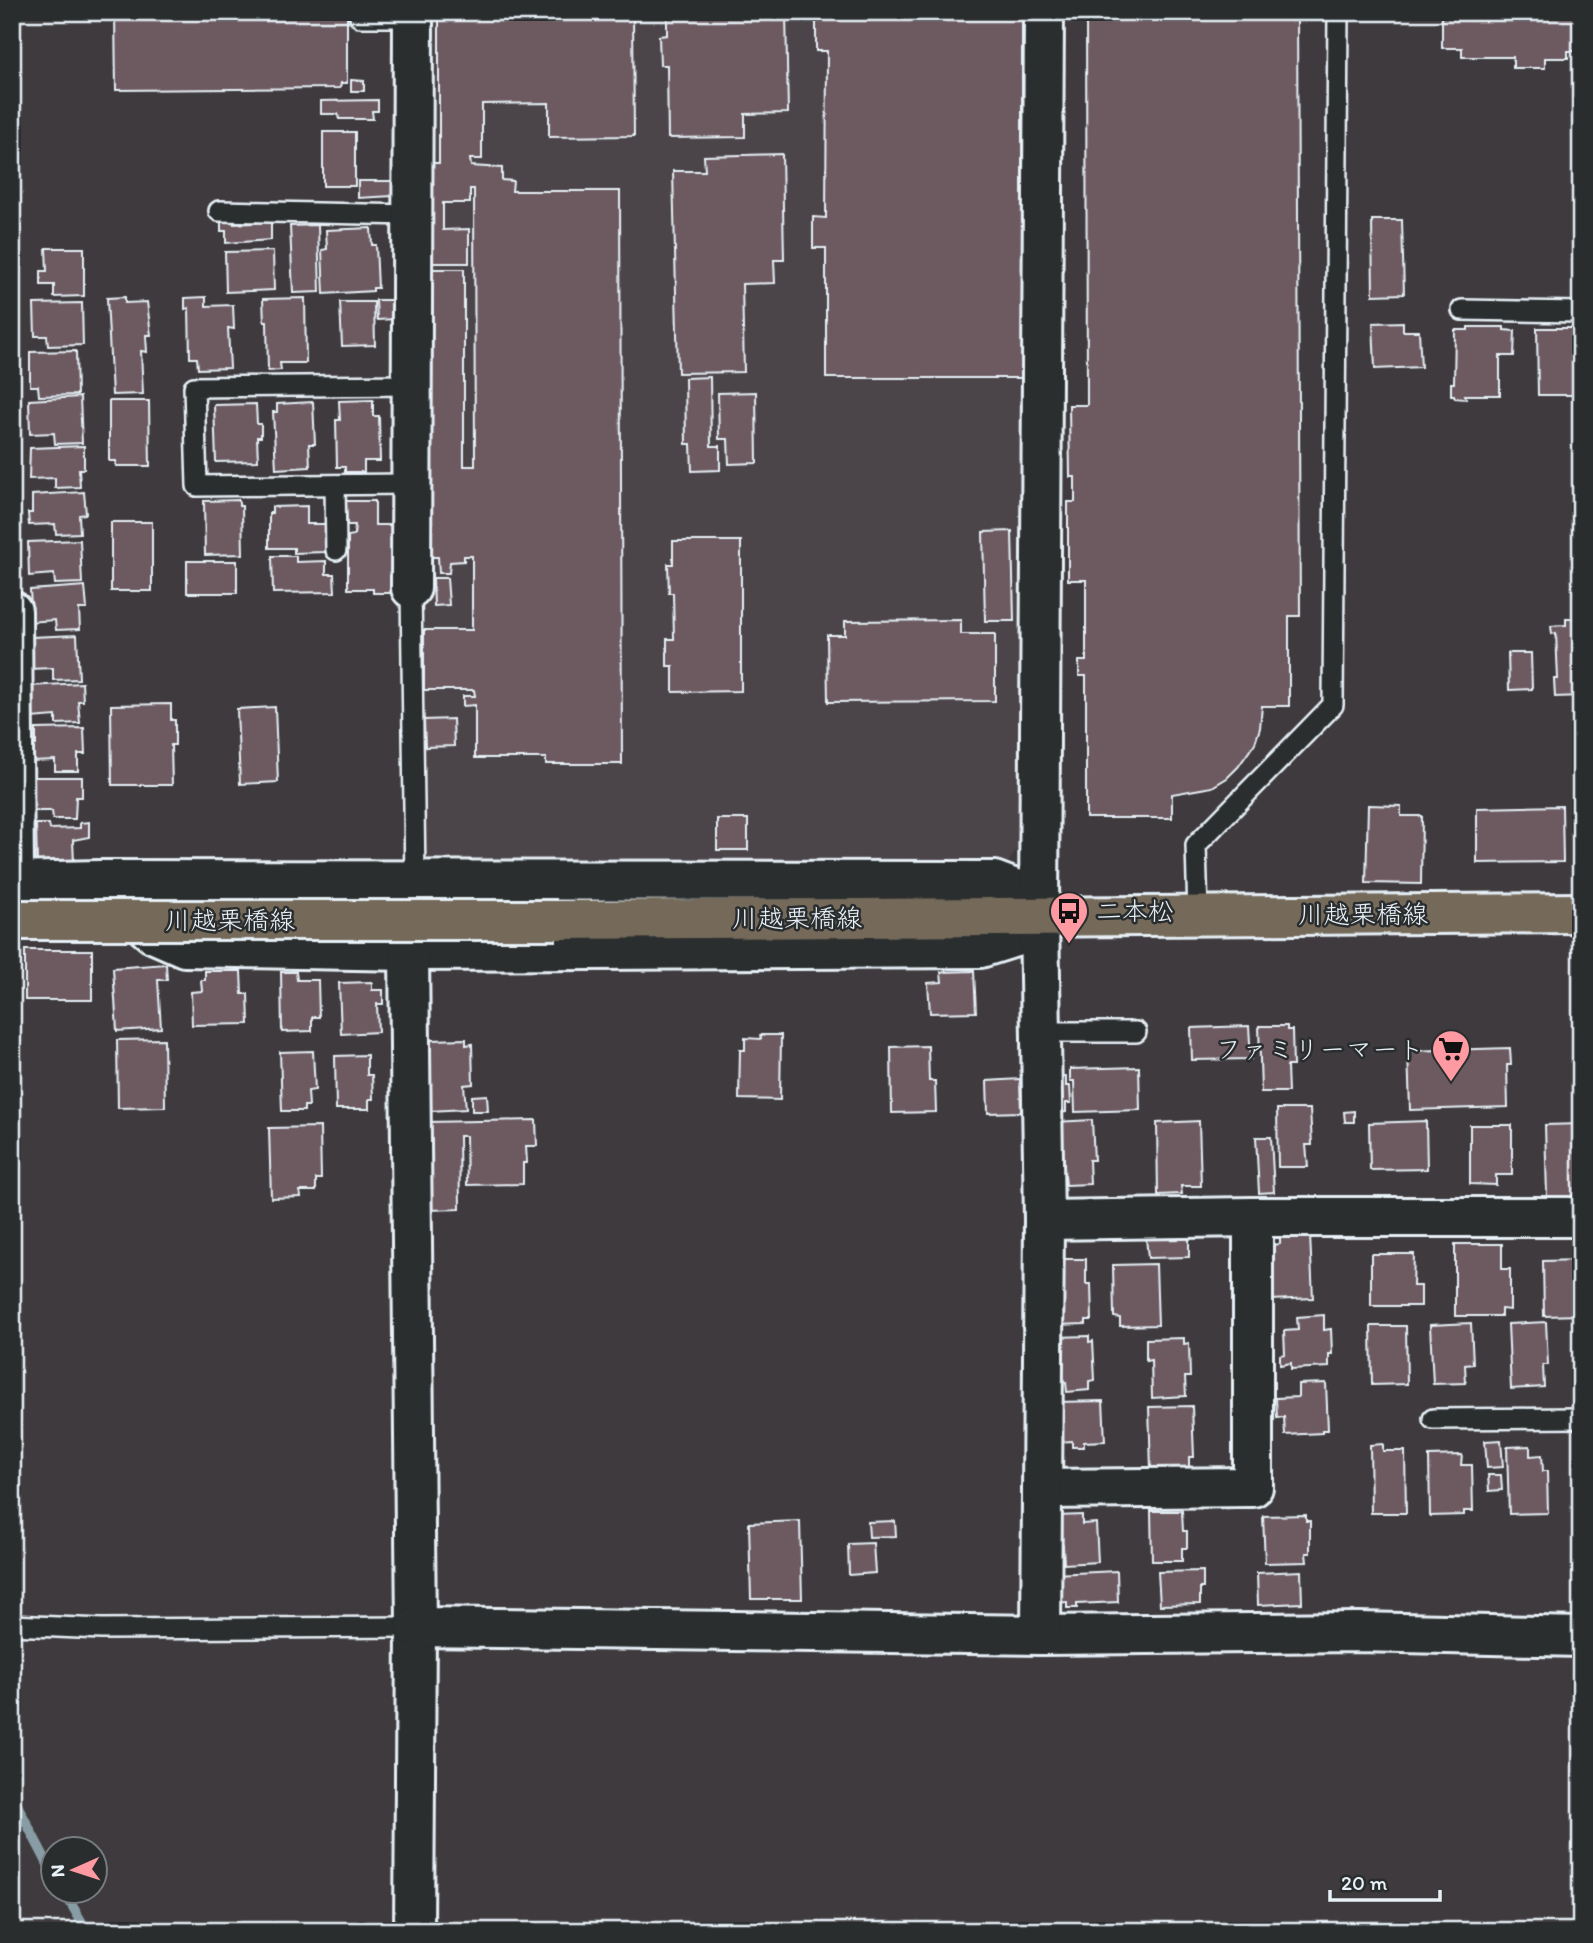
<svg xmlns="http://www.w3.org/2000/svg" width="1593" height="1943" viewBox="0 0 1593 1943" font-family="Itim,'Klee One',sans-serif">
<style>
.built{fill:#4c4448}
.lines{fill:none;stroke-linecap:round;stroke-linejoin:round}
.stream{stroke:#879ca4;stroke-width:10}
.building{fill:#6c5a60;stroke:#e8f1f8;stroke-width:2}
.service-casing{stroke:#e8f1f8;stroke-width:24}
.minor-casing{stroke:#e8f1f8;stroke-width:44}
.primary-casing{stroke:#e8f1f8;stroke-width:44}
.service{stroke:#2a2d2e;stroke-width:19}
.minor{stroke:#2a2d2e;stroke-width:38}
.primary{stroke:#746a5a;stroke-width:38}
.primary-bridge-casing{stroke:#e8f1f8;stroke-width:44;stroke-linecap:butt}
.primary-bridge{stroke:#746a5a;stroke-width:38}
.labels{text-anchor:middle;dominant-baseline:central;stroke-width:5;stroke-linejoin:round;paint-order:stroke}
.poi-label{font-size:26px;fill:#e8f1f8;stroke:#2a2d2e;text-anchor:start}
.street-label{font-size:26px;fill:#e8f1f8;stroke:#2a2d2e}
</style>
<rect width="100%" height="100%" fill="#3e3a3d"/>
<filter id="ink" filterUnits="userSpaceOnUse"><feTurbulence type="fractalNoise" baseFrequency=".0143" numOctaves="2"/><feDisplacementMap in="SourceGraphic" scale="14" xChannelSelector="R" yChannelSelector="G"/><feConvolveMatrix kernelMatrix="1 2 1 2 8 2 1 2 1" color-interpolation-filters="sRGB"/></filter>
<g filter="url(#ink)">
<!-- built -->
<polygon class="built" points="429,12 1029,12 1029,463 1021,464 1017,849 1003,870 423,870 420,500"/>
<g class="lines">
<!-- stream -->
<g class="stream">
<polyline points="12,1795 52,1872"/>
<polyline points="63,1890 87,1931"/>
</g>
</g>
<!-- building -->
<g class="building">
<polygon points="115,12 347,12 347,83 341,83 340,88 116,90"/>
<polygon points="439,12 633,12 634,136 549,137 549,103 482,104 482,159 470,159 471,166 502,168 502,180 513,181 512,191 620,191 622,764 546,764 546,758 475,758 475,705 463,706 463,696 475,696 474,690 424,690 424,630 472,630 472,556 464,556 464,561 450,562 449,573 439,573 438,557 431,557 430,269 464,269 464,466 475,466 474,189 470,189 470,203 443,203 443,230 469,229 469,263 430,263 431,163 439,163"/>
<polygon points="667,12 786,12 788,113 745,114 745,137 668,138 667,65 660,65 659,36 667,35"/>
<polygon points="827,12 1022,12 1022,378 826,378 826,248 813,248 813,217 826,218 827,51 816,51 816,17 827,17"/>
<polygon points="1086,12 1297,12 1300,616 1289,616 1289,706 1262,706 1260,728 1255,743 1238,767 1227,778 1212,787 1172,794 1172,818 1086,818 1086,676 1079,676 1079,661 1086,661 1086,580 1068,580 1068,502 1075,502 1075,477 1070,477 1069,405 1087,405"/>
<polygon points="1442,12 1581,12 1581,51 1568,51 1568,58 1545,58 1545,68 1513,68 1513,57 1462,57 1462,48 1442,48"/>
<polygon points="351,80 364,81 364,91 351,91"/>
<polygon points="378,100 378,111 372,111 373,119 339,119 338,114 321,114 321,101"/>
<rect x="323" y="132" width="32" height="54"/>
<polygon points="782,154 784,260 774,260 775,283 742,284 744,372 678,373 673,171 705,171 704,156"/>
<polygon points="358,181 392,181 393,196 358,198"/>
<polygon points="221,220 234,220 234,224 271,222 271,240 226,243 226,231 221,231"/>
<polygon points="1372,220 1402,220 1404,294 1373,295"/>
<polygon points="318,225 320,292 293,293 290,226"/>
<polygon points="371,228 372,245 376,245 378,288 373,288 373,291 324,294 322,250 327,249 326,230"/>
<polygon points="46,248 84,248 84,296 54,297 54,285 41,285 41,271 47,271"/>
<polygon points="273,251 274,290 226,292 225,252"/>
<polygon points="125,297 125,303 147,302 151,335 146,335 147,352 141,351 143,394 112,395 107,298"/>
<polygon points="206,297 206,306 233,305 234,329 228,328 230,368 198,369 197,358 190,358 189,308 185,309 185,298"/>
<polygon points="305,298 306,363 280,363 281,370 268,371 267,322 264,322 263,299"/>
<polygon points="376,300 394,300 395,319 377,320"/>
<polygon points="340,302 374,302 375,345 342,346"/>
<polygon points="82,303 83,345 48,346 47,336 35,336 34,304"/>
<polygon points="1403,322 1403,331 1419,331 1421,367 1375,369 1373,323"/>
<polygon points="1468,327 1504,327 1504,330 1515,331 1514,356 1500,356 1500,395 1465,395 1466,399 1455,398 1454,395 1451,395 1451,383 1454,383 1455,330 1468,330"/>
<polygon points="1537,328 1581,328 1581,395 1538,395"/>
<polygon points="76,351 77,395 39,396 38,386 30,386 30,352"/>
<polygon points="710,377 711,446 720,446 720,470 692,471 691,444 686,444 685,378"/>
<polygon points="756,392 757,463 729,464 728,439 719,439 718,393"/>
<polygon points="80,397 82,443 55,444 54,433 30,434 29,400"/>
<polygon points="373,400 373,416 379,416 380,461 364,461 364,472 345,472 345,467 337,467 336,420 340,420 339,401"/>
<polygon points="109,401 149,401 150,466 116,466 116,461 109,461"/>
<polygon points="313,402 315,444 309,444 310,467 276,469 273,412 277,412 277,404"/>
<polygon points="256,404 257,424 261,424 261,437 257,437 258,461 216,462 214,405"/>
<polygon points="84,446 84,469 79,469 80,487 55,488 55,478 29,479 30,448"/>
<polygon points="84,492 86,514 79,515 80,533 56,534 55,524 29,525 28,513 32,513 32,495"/>
<polygon points="239,500 239,506 242,506 243,554 205,555 204,501"/>
<polygon points="346,501 375,501 375,525 392,525 396,593 373,593 373,589 348,589 348,536 354,535 355,525 347,525"/>
<polygon points="307,506 307,524 325,524 325,552 294,553 294,548 269,548 269,513 272,513 272,507"/>
<rect x="111" y="522" width="41" height="69"/>
<polygon points="1012,531 1014,621 985,621 983,532"/>
<polygon points="80,540 82,583 55,584 54,574 29,576 28,542"/>
<polygon points="673,541 741,541 741,691 673,692 673,666 667,666 667,639 674,639 673,593 669,593 668,564 673,564"/>
<polygon points="272,556 296,556 296,562 326,561 326,574 334,574 335,592 273,593"/>
<rect x="187" y="561" width="50" height="32"/>
<polygon points="433,578 447,578 449,605 434,606"/>
<polygon points="85,586 87,609 79,609 80,629 56,630 55,620 28,622 26,607 31,606 30,590"/>
<polygon points="1566,619 1581,619 1581,696 1555,697 1554,679 1558,679 1556,633 1552,634 1551,626 1566,625"/>
<polygon points="961,620 961,634 995,634 995,701 828,702 827,635 845,635 845,621"/>
<polygon points="77,635 79,679 53,680 53,668 28,669 31,637"/>
<polygon points="1508,653 1531,653 1532,689 1509,690"/>
<polygon points="82,683 83,701 78,701 80,723 56,724 56,716 31,718 29,686"/>
<polygon points="171,704 171,720 175,720 175,745 171,745 172,785 112,785 111,705"/>
<polygon points="275,707 278,782 240,784 237,709"/>
<polygon points="453,719 454,746 425,747 424,720"/>
<polygon points="84,728 85,754 78,754 78,771 55,771 55,760 32,761 32,746 36,745 36,729"/>
<polygon points="33,777 82,777 82,797 76,797 75,819 53,819 52,811 30,811 30,787 33,786"/>
<polygon points="1368,805 1401,806 1401,816 1422,816 1421,884 1366,883"/>
<polygon points="1562,806 1563,862 1477,863 1477,808"/>
<rect x="717" y="819" width="31" height="31"/>
<polygon points="89,822 89,837 73,840 74,863 37,864 36,824 49,824 50,829 80,828 80,823"/>
<rect x="25" y="950" width="67" height="50"/>
<polygon points="166,964 167,980 158,980 161,1028 117,1031 113,968"/>
<polygon points="205,971 241,971 242,994 248,994 249,1024 192,1025 191,992 202,991 201,980 205,980"/>
<polygon points="974,971 976,1012 930,1013 928,983 942,982 941,972"/>
<polygon points="281,972 296,972 297,980 318,980 319,1017 312,1017 312,1031 282,1032"/>
<polygon points="372,982 372,990 383,990 383,1004 377,1004 378,1032 341,1034 339,983"/>
<polygon points="1249,1026 1251,1059 1192,1060 1191,1028"/>
<polygon points="1259,1026 1287,1026 1287,1030 1292,1030 1293,1066 1287,1066 1288,1092 1261,1092"/>
<polygon points="760,1035 781,1035 780,1100 739,1099 740,1050 745,1050 745,1038 761,1039"/>
<polygon points="164,1039 165,1107 118,1108 117,1040"/>
<polygon points="466,1039 466,1045 472,1044 473,1084 464,1085 466,1109 429,1111 427,1051 431,1051 431,1040"/>
<polygon points="928,1046 929,1081 935,1081 936,1112 892,1113 891,1047"/>
<polygon points="1510,1048 1511,1065 1507,1065 1508,1107 1410,1110 1408,1051"/>
<polygon points="313,1051 315,1090 308,1091 309,1106 304,1106 304,1111 282,1111 280,1052"/>
<polygon points="367,1055 367,1075 372,1075 373,1099 369,1099 369,1109 336,1109 335,1056"/>
<polygon points="1139,1067 1140,1110 1075,1112 1074,1081 1070,1081 1070,1069"/>
<polygon points="1066,1077 1066,1086 1070,1086 1071,1103 1066,1103 1066,1112 1055,1113 1053,1078"/>
<polygon points="1020,1079 1021,1112 988,1113 987,1081"/>
<polygon points="487,1095 488,1111 472,1111 472,1096"/>
<polygon points="20,1109 21,1136 12,1137 12,1175 12,1110"/>
<polygon points="1277,1109 1310,1109 1312,1145 1306,1145 1308,1167 1278,1167"/>
<polygon points="1354,1111 1354,1122 1345,1122 1344,1112"/>
<polygon points="536,1120 537,1146 526,1146 527,1163 523,1163 523,1184 467,1185 466,1136 459,1136 460,1209 428,1210 427,1122"/>
<polygon points="1092,1120 1094,1160 1089,1160 1090,1184 1066,1185 1065,1175 1058,1175 1055,1122"/>
<polygon points="1199,1121 1201,1186 1181,1186 1182,1194 1158,1195 1157,1123"/>
<polygon points="1426,1121 1427,1169 1370,1170 1369,1123"/>
<polygon points="1581,1124 1581,1196 1547,1196 1545,1125"/>
<polygon points="1470,1125 1512,1125 1512,1175 1496,1175 1496,1185 1470,1184"/>
<polygon points="320,1127 321,1179 316,1179 316,1191 300,1191 301,1197 271,1198 269,1128"/>
<polygon points="1256,1137 1271,1137 1274,1192 1259,1193"/>
<polygon points="1310,1235 1313,1298 1271,1300 1270,1279 1274,1279 1273,1245 1280,1244 1280,1237"/>
<polygon points="1189,1237 1189,1257 1148,1258 1146,1238"/>
<polygon points="1455,1244 1502,1244 1502,1269 1510,1269 1510,1310 1501,1309 1501,1316 1455,1316"/>
<polygon points="1371,1254 1414,1254 1413,1286 1421,1286 1421,1306 1371,1306"/>
<polygon points="1054,1259 1086,1259 1086,1284 1091,1284 1092,1320 1086,1320 1086,1324 1056,1325"/>
<polygon points="1581,1260 1581,1315 1544,1316 1543,1261"/>
<polygon points="1156,1264 1158,1325 1120,1326 1120,1318 1114,1317 1113,1265"/>
<polygon points="1324,1315 1324,1330 1331,1329 1332,1354 1329,1354 1329,1367 1291,1369 1291,1363 1280,1365 1280,1355 1285,1354 1284,1331 1298,1330 1297,1317"/>
<polygon points="1546,1322 1548,1365 1543,1365 1544,1387 1511,1389 1508,1324"/>
<polygon points="1471,1323 1473,1364 1465,1365 1466,1383 1433,1384 1430,1325"/>
<polygon points="1371,1326 1406,1326 1407,1384 1372,1385"/>
<polygon points="1089,1336 1089,1342 1093,1341 1095,1380 1089,1381 1089,1390 1067,1392 1066,1382 1058,1382 1055,1337"/>
<polygon points="1184,1338 1184,1344 1189,1343 1190,1377 1185,1377 1186,1396 1152,1398 1151,1360 1146,1361 1146,1339"/>
<polygon points="1326,1383 1328,1430 1322,1430 1322,1433 1285,1435 1284,1417 1277,1418 1276,1398 1298,1397 1298,1384"/>
<polygon points="1103,1401 1105,1441 1084,1442 1084,1447 1072,1447 1072,1441 1058,1442 1056,1402"/>
<polygon points="1192,1406 1194,1457 1189,1457 1189,1468 1151,1470 1149,1407"/>
<polygon points="1501,1440 1503,1467 1487,1468 1485,1441"/>
<polygon points="1581,1440 1581,1465 1578,1466 1577,1441"/>
<polygon points="1383,1444 1383,1451 1405,1451 1406,1513 1371,1513 1370,1445"/>
<polygon points="1530,1446 1530,1456 1542,1455 1543,1471 1547,1471 1548,1513 1509,1514 1507,1447"/>
<polygon points="1462,1455 1461,1465 1472,1465 1473,1511 1464,1511 1464,1515 1430,1516 1429,1456"/>
<polygon points="1488,1475 1501,1475 1502,1490 1489,1491"/>
<polygon points="1151,1511 1182,1511 1183,1531 1187,1531 1187,1548 1182,1548 1182,1561 1152,1561"/>
<polygon points="1082,1515 1082,1524 1096,1523 1098,1562 1064,1564 1063,1545 1059,1545 1057,1516"/>
<polygon points="1306,1515 1306,1521 1310,1521 1310,1553 1306,1553 1307,1562 1265,1563 1263,1516"/>
<polygon points="800,1521 802,1599 751,1599 749,1523"/>
<polygon points="895,1521 896,1536 869,1537 868,1522"/>
<polygon points="873,1543 875,1573 849,1575 848,1544"/>
<polygon points="1117,1571 1118,1602 1077,1604 1077,1608 1067,1608 1067,1602 1056,1603 1054,1574"/>
<polygon points="1203,1571 1203,1588 1200,1588 1200,1604 1160,1605 1158,1572"/>
<polygon points="1301,1571 1302,1603 1258,1605 1257,1573"/>
</g>
<g class="lines">
<defs>
<g id="service">
<polyline points="360,17 413,17"/>
<polyline points="219,211 412,215"/>
<polyline points="1462,310 1581,312"/>
<polyline points="411,484 197,486 194,387 412,385"/>
<polyline points="335,485 336,550"/>
<polyline points="411,588 415,880"/>
<polyline points="1198,915 1196,845 1333,705 1338,12"/>
<polyline points="1041,1032 1136,1032"/>
<polyline points="1433,1419 1581,1418"/>
<polyline points="12,1625 102,1629 416,1627"/>
</g>
<g id="minor">
<polyline points="411,588 413,12"/>
<polyline points="12,611 14,882"/>
<polyline points="12,882 100,880 994,881 1010,887 1039,916"/>
<polyline points="125,909 153,933 185,947 409,951 980,948 1015,937 1039,916"/>
<polyline points="409,951 416,1627 414,1931"/>
<polyline points="1044,1220 1253,1217 1581,1217"/>
<polyline points="1042,1489 1253,1487 1253,1217"/>
<polyline points="416,1627 1041,1635 1358,1632 1581,1637"/>
<polyline points="1041,1635 1044,1220 1039,916 1044,12"/>
</g>
<polyline id="primary" points="557,920 1581,913"/>
</defs>
<!-- service casing -->
<use href="#service" class="service-casing"/>
<!-- minor casing -->
<use href="#minor" class="minor-casing"/>
<!-- primary casing -->
<use href="#primary" class="primary-casing"/>
<!-- service -->
<use href="#service" class="service"/>
<!-- minor -->
<use href="#minor" class="minor"/>
<!-- primary -->
<use href="#primary" class="primary"/>
<defs>
<polyline id="primary-bridge" points="12,920 557,920"/>
</defs>
<!-- primary-bridge casing -->
<use href="#primary-bridge" class="primary-bridge-casing"/>
<!-- primary-bridge -->
<use href="#primary-bridge" class="primary-bridge"/>
</g>
</g>
<!-- icons -->
<defs>
<symbol id="bus-pin" viewBox="-11 -11 22 30"><path d="M0 17L-7.5 6A9.5 9.5 0 1 1 7.5 6Z" fill="#ff9aa2" stroke="#2a2d2e"/><path d="M-5-6H5V4H4V6H2V4H-2V6H-4V4H-5ZM-3.5-4V0h7V-4ZM-3.5 1.2v1.5H-2V1.2ZM2 1.2v1.5H3.5V1.2Z" fill="#111"/></symbol>
<symbol id="supermarket-pin" viewBox="-11 -11 22 30"><path d="M0 17L-7.5 6A9.5 9.5 0 1 1 7.5 6Z" fill="#ff9aa2" stroke="#2a2d2e"/><path d="M-6-5.5h2.5l.6 2H6L4.5 2H-2.5L-4.4-4H-6ZM-1.5 3.2a1.3 1.3 0 1 0 .1 0ZM3 3.2a1.3 1.3 0 1 0 .1 0Z" fill="#111"/></symbol>
</defs>
<g fill-rule="evenodd">
<use href="#bus-pin" x="1047" y="889" width="44" height="60"/>
<use href="#supermarket-pin" x="1429" y="1027" width="44" height="60"/>
</g>
<g class="labels">
<!-- poi labels -->
<g class="poi-label">
<text x="1096" y="911">二本松</text>
<text x="1424" y="1049" text-anchor="end">ファミリーマート</text>
</g>
<!-- street labels -->
<g class="street-label">
<text x="1363" y="914">川越栗橋線</text>
<text x="797" y="918">川越栗橋線</text>
<text x="230" y="920">川越栗橋線</text>
</g>
</g>
<!-- margin -->
<rect width="1593" height="1943" fill="none" stroke="#2a2d2e" stroke-width="42"/>
<rect x="21" y="21" width="1551" height="1901" fill="none" stroke="#e8f1f8" stroke-width="2.5" filter="url(#ink)"/>
<!-- north arrow -->
<g transform="translate(74 1870) rotate(267)"><circle r="33" fill="#2a2d2e" stroke="#767b7f" stroke-width="2"/>
<path d="M0-5L12 26L0 18L-12 26Z" fill="#ff9aa2"/>
<text y="-10" font-size="19" font-weight="bold" text-anchor="middle" fill="#e8f1f8">N</text>
</g>
<!-- scale -->
<path d="M1330 1890v10h110v-10" fill="none" stroke="#e8f1f8" stroke-width="3.5"/>
<text x="1341" y="1890" font-size="21" fill="#e8f1f8" stroke="#2a2d2e" stroke-width="5" paint-order="stroke">20 m</text>
</svg>
